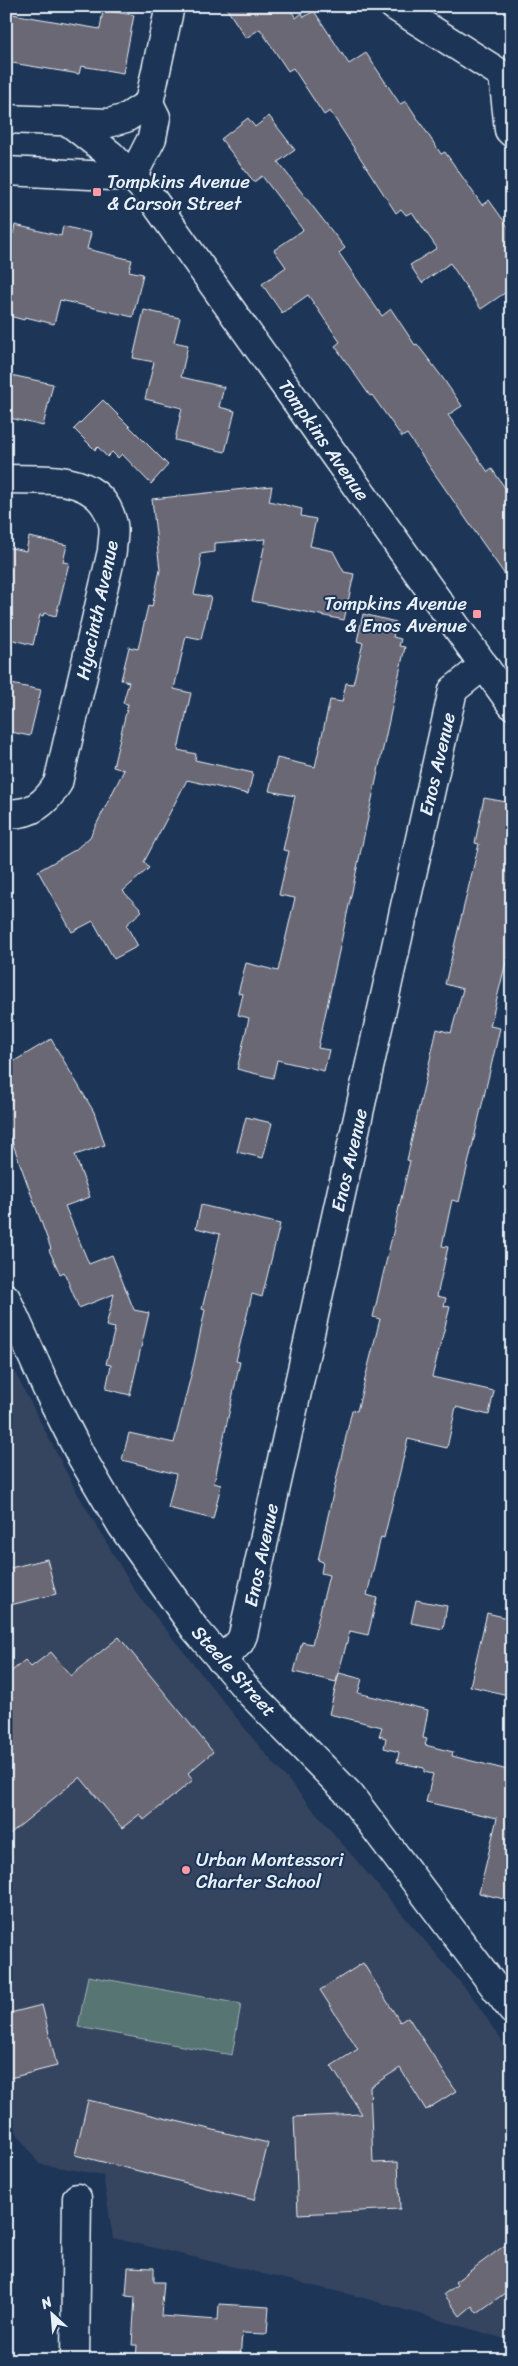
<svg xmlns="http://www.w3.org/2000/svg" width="518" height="2366" viewBox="0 0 518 2366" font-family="Sriracha,sans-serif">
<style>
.built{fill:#344460}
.green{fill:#567473;stroke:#9fb2b6}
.building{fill:#6b6875;stroke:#e8f1f8}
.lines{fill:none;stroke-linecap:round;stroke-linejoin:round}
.minor-casing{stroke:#e8f1f8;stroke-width:31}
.minor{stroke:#1d3557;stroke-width:28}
.poi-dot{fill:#ff9aa2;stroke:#1d3557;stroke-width:2}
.labels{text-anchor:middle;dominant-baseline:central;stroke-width:4;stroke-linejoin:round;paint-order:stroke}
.poi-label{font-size:19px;fill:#e8f1f8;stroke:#1d3557;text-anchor:start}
.street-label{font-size:19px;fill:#e8f1f8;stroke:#1d3557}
</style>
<rect width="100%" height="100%" fill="#1d3557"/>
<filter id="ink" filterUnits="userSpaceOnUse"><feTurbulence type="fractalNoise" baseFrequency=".02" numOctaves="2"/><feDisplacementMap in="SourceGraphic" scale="10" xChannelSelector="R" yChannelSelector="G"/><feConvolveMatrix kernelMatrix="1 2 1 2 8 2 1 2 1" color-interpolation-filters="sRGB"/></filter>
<g filter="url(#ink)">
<!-- built -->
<polygon class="built" points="6,1355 75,1489 135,1591 259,1746 471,1995 512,2056 512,2341 360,2297 113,2238 103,2175 39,2164 17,2133 6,2103"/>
<!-- green -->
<polygon class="green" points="88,1976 241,2004 232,2055 78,2027"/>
<!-- building -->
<g class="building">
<polygon points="225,6 295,6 290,9 296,18 302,13 304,17 314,11 349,64 366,53 400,104 406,101 441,154 445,152 482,205 489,200 512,232 512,288 481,309 450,263 422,283 410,265 437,248 412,212 406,215 401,209 396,213 330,111 324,115 293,68 288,71 260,29 246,38"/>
<polygon points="103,10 134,15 123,73 81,66 79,74 6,62 6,13 100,29"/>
<polygon points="269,116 295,150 278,162 345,248 339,253 382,316 391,309 415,345 417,344 442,377 462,406 448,415 488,472 492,469 512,498 512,585 407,434 402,437 372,395 370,396 335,346 340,342 308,295 282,313 262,284 286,267 274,250 303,230 262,176 254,182 221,139 248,118 255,127"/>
<polygon points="15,225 61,236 63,226 91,233 87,249 132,260 129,271 143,274 133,317 60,300 54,324 25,317 24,320 6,315 6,232 13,234"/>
<polygon points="144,310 180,318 174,342 188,345 181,377 224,387 219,407 235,411 225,452 175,440 182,408 145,399 154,362 133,358"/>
<polygon points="6,374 53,384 43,426 6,417"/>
<polygon points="103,400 168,465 151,484 122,454 118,458 112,452 107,457 98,447 95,450 74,429"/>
<polygon points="272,486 269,501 302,509 301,516 316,519 310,546 333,551 344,572 354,574 344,620 252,601 266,539 215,543 215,552 200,554 201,565 194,594 211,597 201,639 186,636 174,689 191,693 178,750 196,754 195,760 253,773 248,794 187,780 144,862 149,868 123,891 142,911 126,925 138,946 114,959 93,921 72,932 38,871 75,850 90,837 124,770 113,767 128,704 123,703 129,682 121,680 129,647 138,649 148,606 152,607 160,570 152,499"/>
<polygon points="29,537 67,545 63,562 69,563 56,616 44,613 43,616 40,615 33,645 6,638 6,547 26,551"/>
<polygon points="363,614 396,622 393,637 401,639 399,646 405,647 318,1048 329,1050 324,1071 277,1060 273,1078 237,1069 249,1018 238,1015 243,994 238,993 246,963 278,971 295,898 279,895 289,851 283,850 295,796 269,791 277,758 315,767 330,700 342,702 346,683 353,684 363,643 357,641"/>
<polygon points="6,683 41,690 30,736 6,731"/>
<polygon points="484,798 512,803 512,955 508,954 490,1026 500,1028 473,1143 459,1202 452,1200 442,1246 448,1247 437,1296 446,1298 444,1306 450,1307 432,1377 494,1391 489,1415 456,1407 447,1448 408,1439 384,1538 381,1537 367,1595 377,1598 368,1635 350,1631 336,1682 294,1672 302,1642 312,1644 329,1575 321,1573 323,1562 318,1560 352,1410 357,1411 380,1319 373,1317 410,1161 407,1160 437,1029 451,1033 463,989 445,984 479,844 475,843"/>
<polygon points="51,1039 94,1112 105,1145 75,1155 90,1197 65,1206 89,1264 112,1255 134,1310 149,1313 130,1395 106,1389 111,1365 106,1364 115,1328 106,1326 114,1294 79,1308 64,1272 60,1274 49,1250 51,1249 6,1125 6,1066"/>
<polygon points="246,1117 272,1123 263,1158 237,1152"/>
<polygon points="201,1205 280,1224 262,1297 252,1294 236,1361 240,1362 214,1483 221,1485 213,1519 168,1508 176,1474 122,1460 129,1433 174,1443 194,1363 205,1310 202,1309 220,1234 196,1228"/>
<polygon points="47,1559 56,1594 6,1606 6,1569"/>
<polygon points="416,1600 447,1606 443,1629 411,1623"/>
<polygon points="487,1613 512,1619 512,1696 470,1686"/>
<polygon points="119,1637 213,1752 188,1773 193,1780 144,1820 140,1814 122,1828 80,1777 6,1837 6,1676 25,1660 31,1667 51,1652 71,1676"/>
<polygon points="339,1673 362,1679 358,1693 428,1710 423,1738 427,1739 425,1745 453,1752 452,1756 512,1771 512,1901 479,1893 497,1818 426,1802 433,1774 424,1772 424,1768 397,1762 399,1752 384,1748 386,1738 379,1736 382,1727 329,1714"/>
<polygon points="363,1963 400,2022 408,2017 456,2091 426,2110 400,2068 370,2087 373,2163 398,2162 400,2209 298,2214 294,2117 362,2114 331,2066 358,2049 320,1990"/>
<polygon points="42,2005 57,2066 6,2079 6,2014"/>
<polygon points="88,2100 268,2143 254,2200 75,2155"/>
<polygon points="512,2240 512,2288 477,2313 472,2306 460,2316 444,2294 457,2285 455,2282"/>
<polygon points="128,2267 154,2268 154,2282 164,2282 161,2316 218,2320 219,2304 269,2307 267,2334 242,2333 240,2360 136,2360 137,2345 132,2345 135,2297 126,2296"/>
</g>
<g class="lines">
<defs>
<g id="minor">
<polyline points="394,6 503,75 509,130 512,133"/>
<polyline points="149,103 170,6"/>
<polyline points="6,119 109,123 126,118 149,103"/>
<polyline points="69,122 111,155 148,193 512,705"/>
<polyline points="6,171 132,177 152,138 156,117 149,103"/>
<path d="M6,479C47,480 101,473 113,524C115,532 112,543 112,551L58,783C46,803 31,816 6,813"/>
<polyline points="6,1298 47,1389 81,1456 122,1526 195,1629 251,1694 350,1795 512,2010"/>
<polyline points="221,1660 240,1642 243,1635 453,690 484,665"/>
<polyline points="75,2360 77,2198"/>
</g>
</defs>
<!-- minor casing -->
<use href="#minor" class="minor-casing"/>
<!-- minor -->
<use href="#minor" class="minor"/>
</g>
</g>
<!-- markers -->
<g class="poi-dot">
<rect x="92" y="187" width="10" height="10" rx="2.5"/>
<rect x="472" y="609" width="10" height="10" rx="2.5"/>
<circle cx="186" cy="1870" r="5"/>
</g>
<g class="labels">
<!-- poi labels -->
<g class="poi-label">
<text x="107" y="181">Tompkins Avenue<tspan x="107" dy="22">&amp; Carson Street</tspan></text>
<text x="467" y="603" text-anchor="end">Tompkins Avenue<tspan x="467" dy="22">&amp; Enos Avenue</tspan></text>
<text x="196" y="1859">Urban Montessori<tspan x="196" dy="22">Charter School</tspan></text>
</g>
<!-- street labels -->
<g class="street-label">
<text transform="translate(324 440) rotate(55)">Tompkins Avenue</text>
<text transform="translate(97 610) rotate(-78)">Hyacinth Avenue</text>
<text transform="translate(437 764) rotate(-77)">Enos Avenue</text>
<text transform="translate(349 1160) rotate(-77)">Enos Avenue</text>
<text transform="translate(261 1555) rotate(-78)">Enos Avenue</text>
<text transform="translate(234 1671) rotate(48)">Steele Street</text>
</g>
</g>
<!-- margin -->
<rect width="518" height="2366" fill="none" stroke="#1d3557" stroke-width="25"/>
<rect x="12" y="12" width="493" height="2341" fill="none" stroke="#e8f1f8" stroke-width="2" filter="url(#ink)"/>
<!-- north arrow -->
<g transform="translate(52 2314) rotate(334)" stroke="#1d3557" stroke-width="4" paint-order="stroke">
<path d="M0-4L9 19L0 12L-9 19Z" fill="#e8f1f8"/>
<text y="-8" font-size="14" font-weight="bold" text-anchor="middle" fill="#e8f1f8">N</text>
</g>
</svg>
